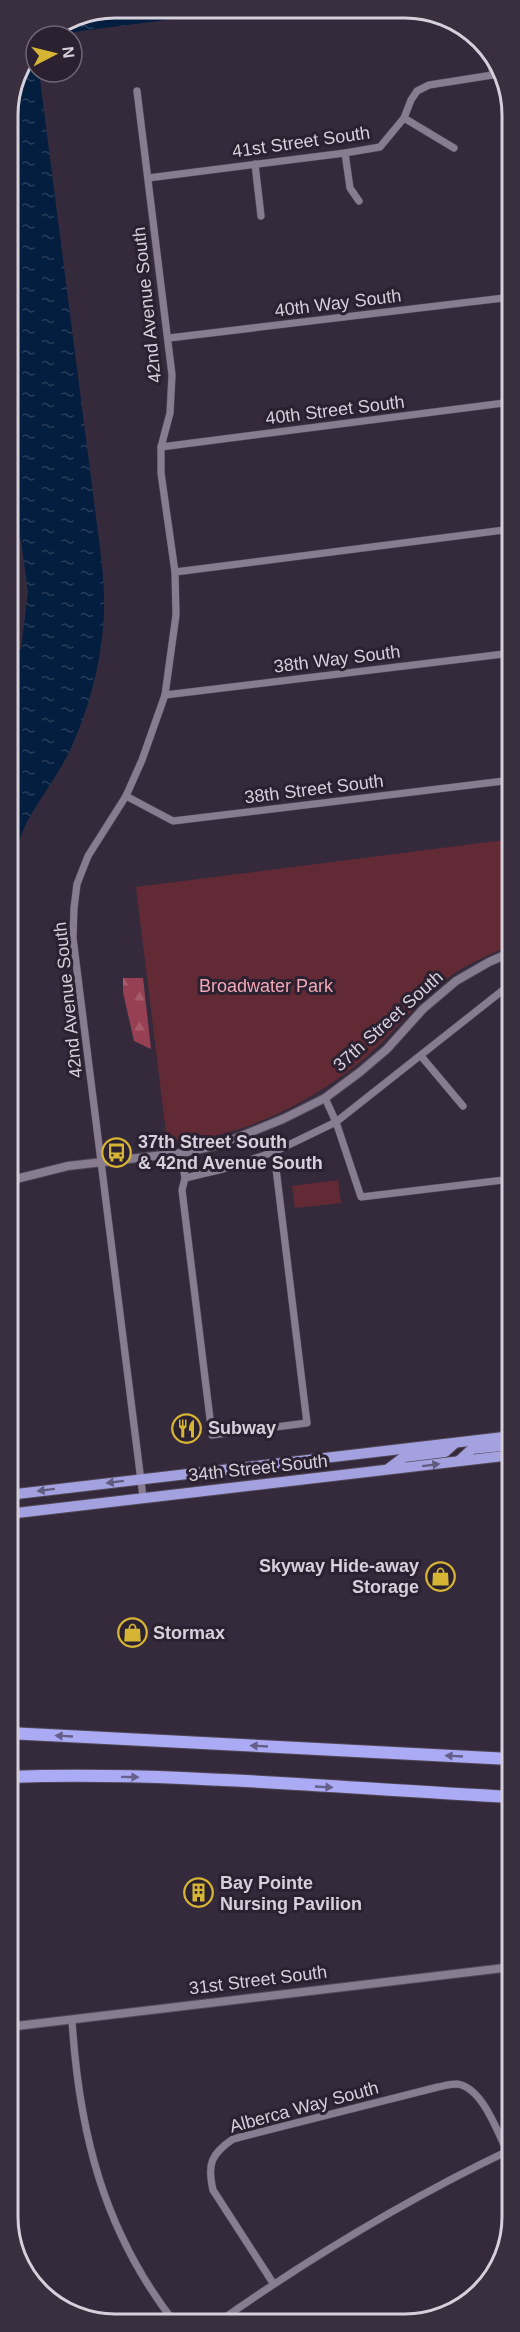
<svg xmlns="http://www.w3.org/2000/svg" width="520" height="2332" viewBox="0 0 520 2332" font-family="Helvetica,sans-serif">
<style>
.green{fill:#622a35}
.forest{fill:url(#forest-firs)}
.water{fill:url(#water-ripples)}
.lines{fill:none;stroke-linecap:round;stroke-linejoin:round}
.minor-casing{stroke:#514856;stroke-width:8}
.tertiary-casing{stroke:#514856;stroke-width:10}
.trunk-casing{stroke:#514856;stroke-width:12}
.motorway-casing{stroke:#514856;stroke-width:14}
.minor{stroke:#887c90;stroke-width:7}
.tertiary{stroke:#887c90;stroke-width:8}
.trunk{stroke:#a4a1e1;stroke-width:10}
.motorway{stroke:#abaaf5;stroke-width:12}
.oneway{fill:#615b80}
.oneway2{fill:#655f89}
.labels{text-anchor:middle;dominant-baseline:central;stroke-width:6;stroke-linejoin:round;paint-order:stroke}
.street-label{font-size:18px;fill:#d6d0db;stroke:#2b2131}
.park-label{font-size:18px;fill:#f2a7b3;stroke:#2b2131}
.poi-label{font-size:18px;font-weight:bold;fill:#d6d0db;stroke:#2b2131;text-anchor:start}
.rim{fill:none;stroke:#d6d0db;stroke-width:3}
</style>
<defs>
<pattern id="forest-firs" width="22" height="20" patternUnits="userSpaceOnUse" patternTransform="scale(1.5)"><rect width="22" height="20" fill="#974053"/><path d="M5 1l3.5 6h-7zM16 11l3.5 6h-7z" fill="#a55b6b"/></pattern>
<pattern id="water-ripples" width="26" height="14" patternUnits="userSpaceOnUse" patternTransform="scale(1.5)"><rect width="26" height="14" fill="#041e3f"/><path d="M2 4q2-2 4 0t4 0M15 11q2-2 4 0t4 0" fill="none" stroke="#283e5a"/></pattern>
</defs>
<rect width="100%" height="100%" fill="#352a3c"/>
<!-- green -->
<g class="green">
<path d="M512,839V945C488,955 464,965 444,981C415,1004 393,1034 365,1058C325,1091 272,1122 221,1134C203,1139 185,1140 167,1141L136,887Z"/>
<polygon points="338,1180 341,1203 295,1208 292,1186"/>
</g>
<!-- forest -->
<polygon class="forest" points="123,978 143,978 151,1049 134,1041 123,992"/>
<!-- water -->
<g class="water">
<polygon points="115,8 227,9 228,12 43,36 74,16"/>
<path d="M36,46V72H39L100,548C102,565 104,582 104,599C105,648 92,701 72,746C60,773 41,796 27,822C19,838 14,856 8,874V652L21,649L28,592L21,540L17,534L8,533V473L11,467L8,440V108Z"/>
<polygon points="8,990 19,1082 17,1090 8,1103"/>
<polygon points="314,1157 317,1166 301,1171 299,1162"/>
</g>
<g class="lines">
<defs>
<g id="minor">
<polyline points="490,53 493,75"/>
<polyline points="137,91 172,375 170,413 161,447 161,473 175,572 176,615 165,695 142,760 126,796 88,856 77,884 74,908 73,938 143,1497"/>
<polyline points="404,118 454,148"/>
<polyline points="345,153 350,188 359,201"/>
<polyline points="255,164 261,216"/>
<polyline points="148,178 345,153 380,147 404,118 411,100 417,91 429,85 499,74"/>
<polyline points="169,338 512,297"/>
<polyline points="161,447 512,402"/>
<polyline points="175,572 512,529"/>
<polyline points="165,695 512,653"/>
<polyline points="126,796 173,821 512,780"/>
<polyline points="421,1056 463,1106"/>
<polyline points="325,1098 336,1122 361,1197 512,1179"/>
<polyline points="181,1153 185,1178 182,1190 212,1435 307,1423 274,1152"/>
<polyline points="185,1178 223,1169 274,1152 336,1122 512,983"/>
<path d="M72,2020C79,2133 104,2232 175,2323"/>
<path d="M273,2283L213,2190C207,2164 211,2154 233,2139L438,2087C443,2086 451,2084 457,2084C482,2087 497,2131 507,2151L512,2156"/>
<path d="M217,2323C311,2257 409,2198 512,2149"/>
</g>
<g id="tertiary">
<polyline points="8,1181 68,1166 181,1153 219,1145 283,1119 325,1098 360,1072 387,1049 423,1009 456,981 489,962 512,952"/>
<polyline points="8,2027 512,1967"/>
</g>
<g id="trunk">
<polyline points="459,1461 472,1449 501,1446 512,1440"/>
<polyline points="388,1469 404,1457 445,1452 455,1443"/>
<polyline points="8,1495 512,1436"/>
<polyline points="8,1514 512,1455"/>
</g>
<g id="motorway">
<polyline points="8,1733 512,1759"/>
<path d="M8,1777C175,1771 346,1789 512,1797"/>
</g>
</defs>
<!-- minor casing -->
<use href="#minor" class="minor-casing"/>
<!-- tertiary casing -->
<use href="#tertiary" class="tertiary-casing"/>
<!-- trunk casing -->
<use href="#trunk" class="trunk-casing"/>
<!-- motorway casing -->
<use href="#motorway" class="motorway-casing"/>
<!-- minor -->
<use href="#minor" class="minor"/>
<!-- tertiary -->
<use href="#tertiary" class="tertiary"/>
<!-- trunk -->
<use href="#trunk" class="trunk"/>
<!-- motorway -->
<use href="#motorway" class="motorway"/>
</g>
<!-- one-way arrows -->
<defs><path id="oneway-solid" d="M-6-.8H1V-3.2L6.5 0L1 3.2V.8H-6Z" transform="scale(1.5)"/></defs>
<g class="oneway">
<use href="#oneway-solid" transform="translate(431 1465) rotate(-7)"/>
<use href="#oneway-solid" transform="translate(115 1482) rotate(173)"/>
<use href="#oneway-solid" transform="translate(46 1490) rotate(173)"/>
</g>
<g class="oneway2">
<use href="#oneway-solid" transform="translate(64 1736) rotate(-177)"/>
<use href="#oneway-solid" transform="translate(259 1746) rotate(-177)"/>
<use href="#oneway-solid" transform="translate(454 1756) rotate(-177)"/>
<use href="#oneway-solid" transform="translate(130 1777) rotate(1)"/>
<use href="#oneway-solid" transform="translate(324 1787) rotate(3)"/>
</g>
<!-- icons -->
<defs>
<symbol id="bus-ring" viewBox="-11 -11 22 22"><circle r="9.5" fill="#2b2131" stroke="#d6b534" stroke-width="1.5"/><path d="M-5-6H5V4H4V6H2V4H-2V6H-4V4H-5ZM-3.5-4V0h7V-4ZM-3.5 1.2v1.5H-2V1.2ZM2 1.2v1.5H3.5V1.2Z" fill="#d6b534"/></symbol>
<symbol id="restaurant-ring" viewBox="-11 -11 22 22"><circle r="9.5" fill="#2b2131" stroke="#d6b534" stroke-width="1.5"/><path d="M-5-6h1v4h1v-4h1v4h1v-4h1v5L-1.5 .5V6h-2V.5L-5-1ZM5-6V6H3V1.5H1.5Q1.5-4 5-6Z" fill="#d6b534"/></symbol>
<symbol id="shop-ring" viewBox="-11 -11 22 22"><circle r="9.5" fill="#2b2131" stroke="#d6b534" stroke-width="1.5"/><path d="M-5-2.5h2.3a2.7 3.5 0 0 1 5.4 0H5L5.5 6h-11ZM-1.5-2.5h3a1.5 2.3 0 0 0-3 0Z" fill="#d6b534"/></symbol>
<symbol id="building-ring" viewBox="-11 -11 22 22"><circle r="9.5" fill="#2b2131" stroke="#d6b534" stroke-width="1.5"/><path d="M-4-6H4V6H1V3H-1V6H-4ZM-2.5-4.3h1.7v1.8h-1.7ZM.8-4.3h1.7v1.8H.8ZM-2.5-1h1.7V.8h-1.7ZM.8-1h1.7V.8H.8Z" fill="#d6b534"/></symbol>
</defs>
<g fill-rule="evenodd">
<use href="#bus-ring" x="100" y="1136" width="33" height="33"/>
<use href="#restaurant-ring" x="170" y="1412" width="33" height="33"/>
<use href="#shop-ring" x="424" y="1560" width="33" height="33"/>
<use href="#shop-ring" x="116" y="1616" width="33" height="33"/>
<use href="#building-ring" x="182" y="1876" width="33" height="33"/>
</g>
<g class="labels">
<!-- street labels -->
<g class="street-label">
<text transform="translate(301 142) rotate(-8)">41st Street South</text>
<text transform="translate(338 303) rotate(-7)">40th Way South</text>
<text transform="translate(147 305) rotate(-96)">42nd Avenue South</text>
<text transform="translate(335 410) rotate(-7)">40th Street South</text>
<text transform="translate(337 659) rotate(-7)">38th Way South</text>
<text transform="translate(314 789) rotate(-7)">38th Street South</text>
<text transform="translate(68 1000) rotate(-96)">42nd Avenue South</text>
<text transform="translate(388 1021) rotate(-42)">37th Street South</text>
<text transform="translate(258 1468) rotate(-6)">34th Street South</text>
<text transform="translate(258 1980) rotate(-7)">31st Street South</text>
<text transform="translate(304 2107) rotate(-15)">Alberca Way South</text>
</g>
<!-- park labels -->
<g class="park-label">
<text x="266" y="986">Broadwater Park</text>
</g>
<!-- poi labels -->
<g class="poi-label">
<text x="138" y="1142">37th Street South<tspan x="138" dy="21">&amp; 42nd Avenue South</tspan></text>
<text x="208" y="1428">Subway</text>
<text x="419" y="1566" text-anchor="end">Skyway Hide-away<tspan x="419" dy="21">Storage</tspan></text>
<text x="153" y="1633">Stormax</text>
<text x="220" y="1883">Bay Pointe<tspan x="220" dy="21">Nursing Pavilion</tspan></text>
</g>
</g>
<!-- crop -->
<path d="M0 0H520V2332H0ZM115 18H405A97 97 0 0 1 502 115V2217A97 97 0 0 1 405 2314H115A97 97 0 0 1 18 2217V115A97 97 0 0 1 115 18Z" fill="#392f3f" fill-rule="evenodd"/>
<path class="rim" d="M115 18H405A97 97 0 0 1 502 115V2217A97 97 0 0 1 405 2314H115A97 97 0 0 1 18 2217V115A97 97 0 0 1 115 18Z"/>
<!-- north arrow -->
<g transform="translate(54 54) rotate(83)"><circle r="28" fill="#2b2131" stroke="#6f6775" stroke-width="1.5"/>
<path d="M0-4.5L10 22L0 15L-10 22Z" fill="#d6b534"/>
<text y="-9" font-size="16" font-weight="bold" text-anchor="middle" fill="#d6d0db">N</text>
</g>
</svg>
